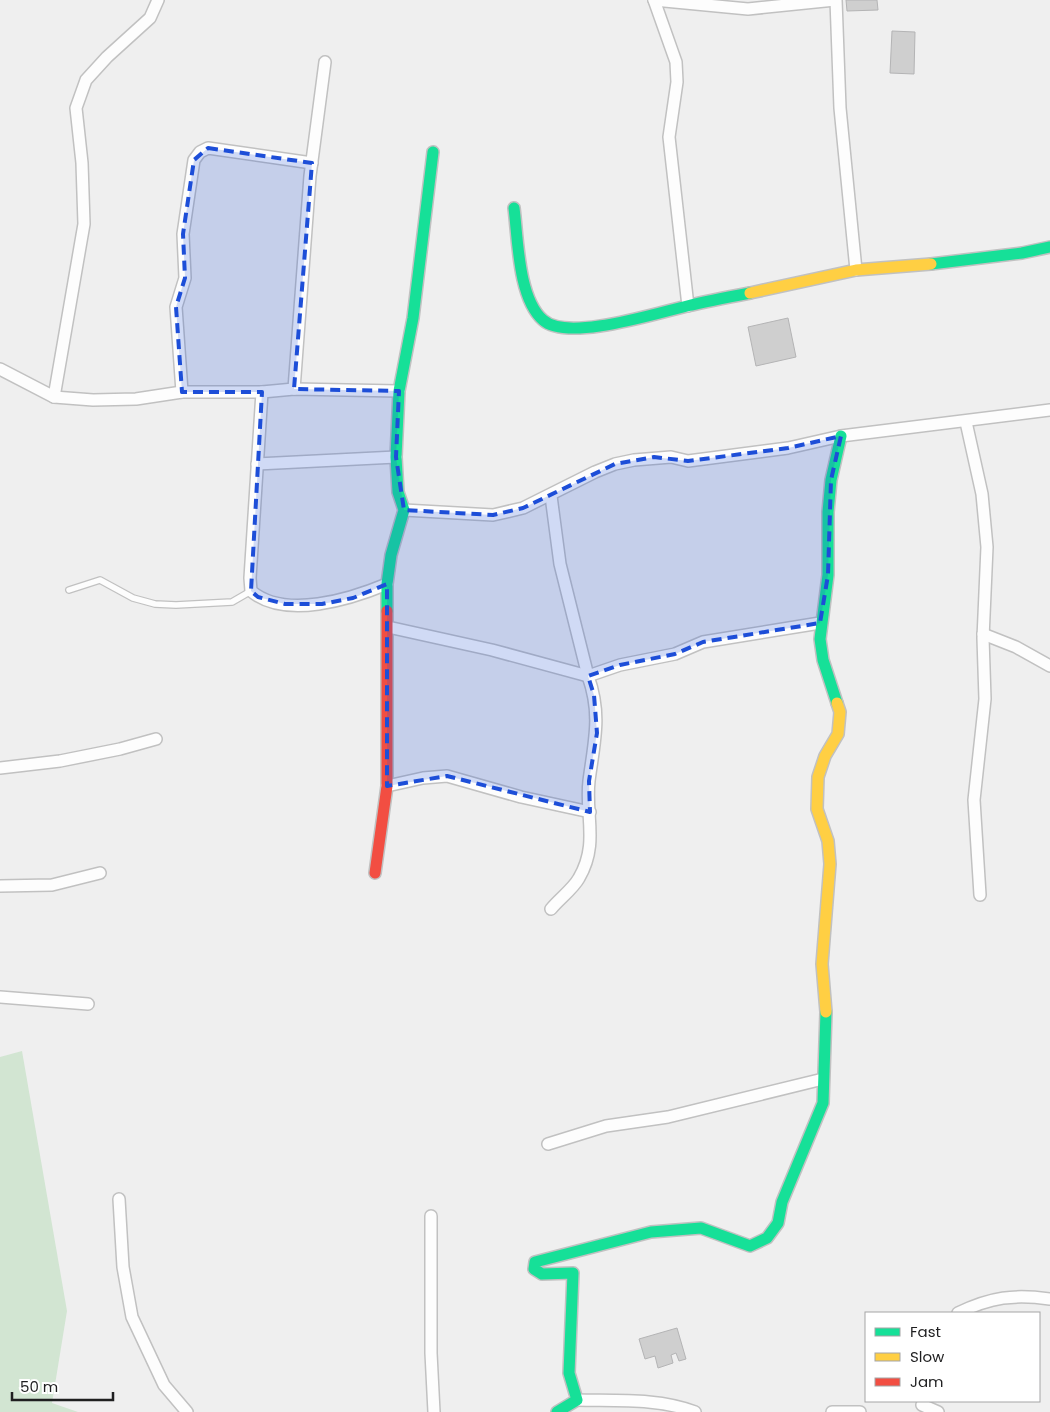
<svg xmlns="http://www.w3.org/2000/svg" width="1050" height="1412" viewBox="0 0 1050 1412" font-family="Poppins,sans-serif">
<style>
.green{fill:#d2e5d2}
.building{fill:#cfcfcf;stroke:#b4b4b5}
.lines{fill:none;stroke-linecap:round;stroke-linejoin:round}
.lane-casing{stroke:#c1c1c1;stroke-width:8}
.street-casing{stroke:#c1c1c1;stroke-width:14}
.fast-casing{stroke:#c1c1c1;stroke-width:14}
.slow-casing{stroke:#c1c1c1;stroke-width:14}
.jam-casing{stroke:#c1c1c1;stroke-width:14}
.lane{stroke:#fdfdfd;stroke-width:5.5}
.street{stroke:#fdfdfd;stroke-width:11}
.fast{stroke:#16e098;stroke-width:11}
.slow{stroke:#ffcf43;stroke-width:11}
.jam{stroke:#f24e42;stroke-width:11}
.marked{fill:#1d4ed8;fill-opacity:0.2;stroke:#1d4ed8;stroke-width:4;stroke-dasharray:10 6;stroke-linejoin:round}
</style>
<rect width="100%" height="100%" fill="#efefef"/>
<!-- green -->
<polygon class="green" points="22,1051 67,1311 52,1403 78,1412 0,1412 0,1057"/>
<!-- building -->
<g class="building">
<polygon points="846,0 877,0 878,10 847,11"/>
<polygon points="892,31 915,32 914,74 890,73"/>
<polygon points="788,318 796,357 756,366 748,327"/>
<polygon points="677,1328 686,1359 679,1361 676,1353 671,1355 673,1363 658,1368 655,1356 645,1359 639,1339"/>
</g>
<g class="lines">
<defs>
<polyline id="lane" points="69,590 100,580 133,598 155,604 176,605 232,602 251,591"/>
<g id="street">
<polyline points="654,0 676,62 677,82 669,137 688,306"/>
<polyline points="654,0 748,9 835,0"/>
<polyline points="836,0 840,108 856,270"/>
<polyline points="0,369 54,397 93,400 136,399 182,392 262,392 294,389 399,391"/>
<polyline points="294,389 310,176 325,62"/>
<polyline points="182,392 176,307 185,278 183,234 194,160 200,152 208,148 312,163"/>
<path d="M262,392L250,578L251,591C285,620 351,599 387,584"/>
<polyline points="54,397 84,224 82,163 76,108 86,80 107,57 150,18 158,0"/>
<polyline points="966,422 982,494 987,547 983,638 985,699 974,800 980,895"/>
<polyline points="257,464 396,457"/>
<polyline points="551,496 560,564 588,676"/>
<polyline points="404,510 493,515 523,508 595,472 615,464 634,460 671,457 688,461 788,448 841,436 1050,410"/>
<polyline points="388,627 492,650 588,676"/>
<polyline points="983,634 1016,647 1050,666"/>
<polyline points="0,768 60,761 120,749 156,739"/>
<polyline points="387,786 423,778 447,776 521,797 590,812"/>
<polyline points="0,886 52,885 100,873"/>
<path d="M551,909C559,899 573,889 579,878C599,844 585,815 589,781C594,742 602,715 588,676L620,665L675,654L703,642L820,623"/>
<polyline points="0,997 88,1004"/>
<polyline points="548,1144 606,1126 668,1117 823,1079"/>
<polyline points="119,1199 123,1267 132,1317 164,1385 187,1412"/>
<polyline points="431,1216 431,1353 434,1412"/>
<path d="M958,1313C991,1297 1014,1294 1050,1299"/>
<path d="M577,1400C616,1401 659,1398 695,1412"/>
<polyline points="922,1405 938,1412"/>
<polyline points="832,1412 860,1412"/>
</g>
<g id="fast">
<path d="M514,208C518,239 518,298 543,320C567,342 657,313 687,306C708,301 729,297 750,293"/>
<polyline points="931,264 1022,253 1050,247"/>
<polyline points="387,611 387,584 391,555 404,510 398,492 396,457 399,391 413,318 433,152"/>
<polyline points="837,703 823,660 820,639 828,575 828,512 831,480 841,436"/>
<polyline points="557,1412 577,1400 569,1373 573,1273 542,1274 534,1269 535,1262 651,1232 701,1228 750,1246 767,1238 778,1223 782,1202 823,1103 826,1012"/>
</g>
<g id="slow">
<polyline points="750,293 856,270 931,264"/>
<polyline points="826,1012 822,964 830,864 828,841 817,809 818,777 825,756 838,734 840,712 837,703"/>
</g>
<polyline id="jam" points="375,873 387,786 387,611"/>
</defs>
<!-- lane casing -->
<use href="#lane" class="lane-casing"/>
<!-- street casing -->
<use href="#street" class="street-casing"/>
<!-- fast casing -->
<use href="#fast" class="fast-casing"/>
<!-- slow casing -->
<use href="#slow" class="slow-casing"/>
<!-- jam casing -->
<use href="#jam" class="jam-casing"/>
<!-- lane -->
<use href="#lane" class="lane"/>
<!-- street -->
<use href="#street" class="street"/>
<!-- fast -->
<use href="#fast" class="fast"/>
<!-- slow -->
<use href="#slow" class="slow"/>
<!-- jam -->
<use href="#jam" class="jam"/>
</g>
<!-- marked area -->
<path class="marked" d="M208,148L312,163L294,389L399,391L396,457L404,510L493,515L523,508L615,464L654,457L688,461L788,448L841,436L831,480L828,575L820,623L703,642L675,654L620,665L588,676L594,695L597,733L589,781L590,812L447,776L387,786V584L353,598L322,604H285L258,597L251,591L262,392H182L176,307L185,278L183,234L194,160Z"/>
<!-- legend -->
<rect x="865" y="1312" width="175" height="90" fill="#ffffff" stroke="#a5a5a6"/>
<rect x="875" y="1328" width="25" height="8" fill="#16e098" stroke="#a5a5a6"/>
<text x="910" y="1337" font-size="15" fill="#1f1f20">Fast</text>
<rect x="875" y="1353" width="25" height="8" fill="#ffcf43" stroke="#a5a5a6"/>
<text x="910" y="1362" font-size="15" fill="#1f1f20">Slow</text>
<rect x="875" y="1378" width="25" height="8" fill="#f24e42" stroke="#a5a5a6"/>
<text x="910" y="1387" font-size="15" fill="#1f1f20">Jam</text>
<!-- scale -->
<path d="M12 1392v8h101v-8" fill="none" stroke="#1f1f20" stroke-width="2.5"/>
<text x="20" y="1392" font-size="15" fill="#1f1f20" stroke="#ffffff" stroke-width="4" paint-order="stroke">50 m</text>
</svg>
